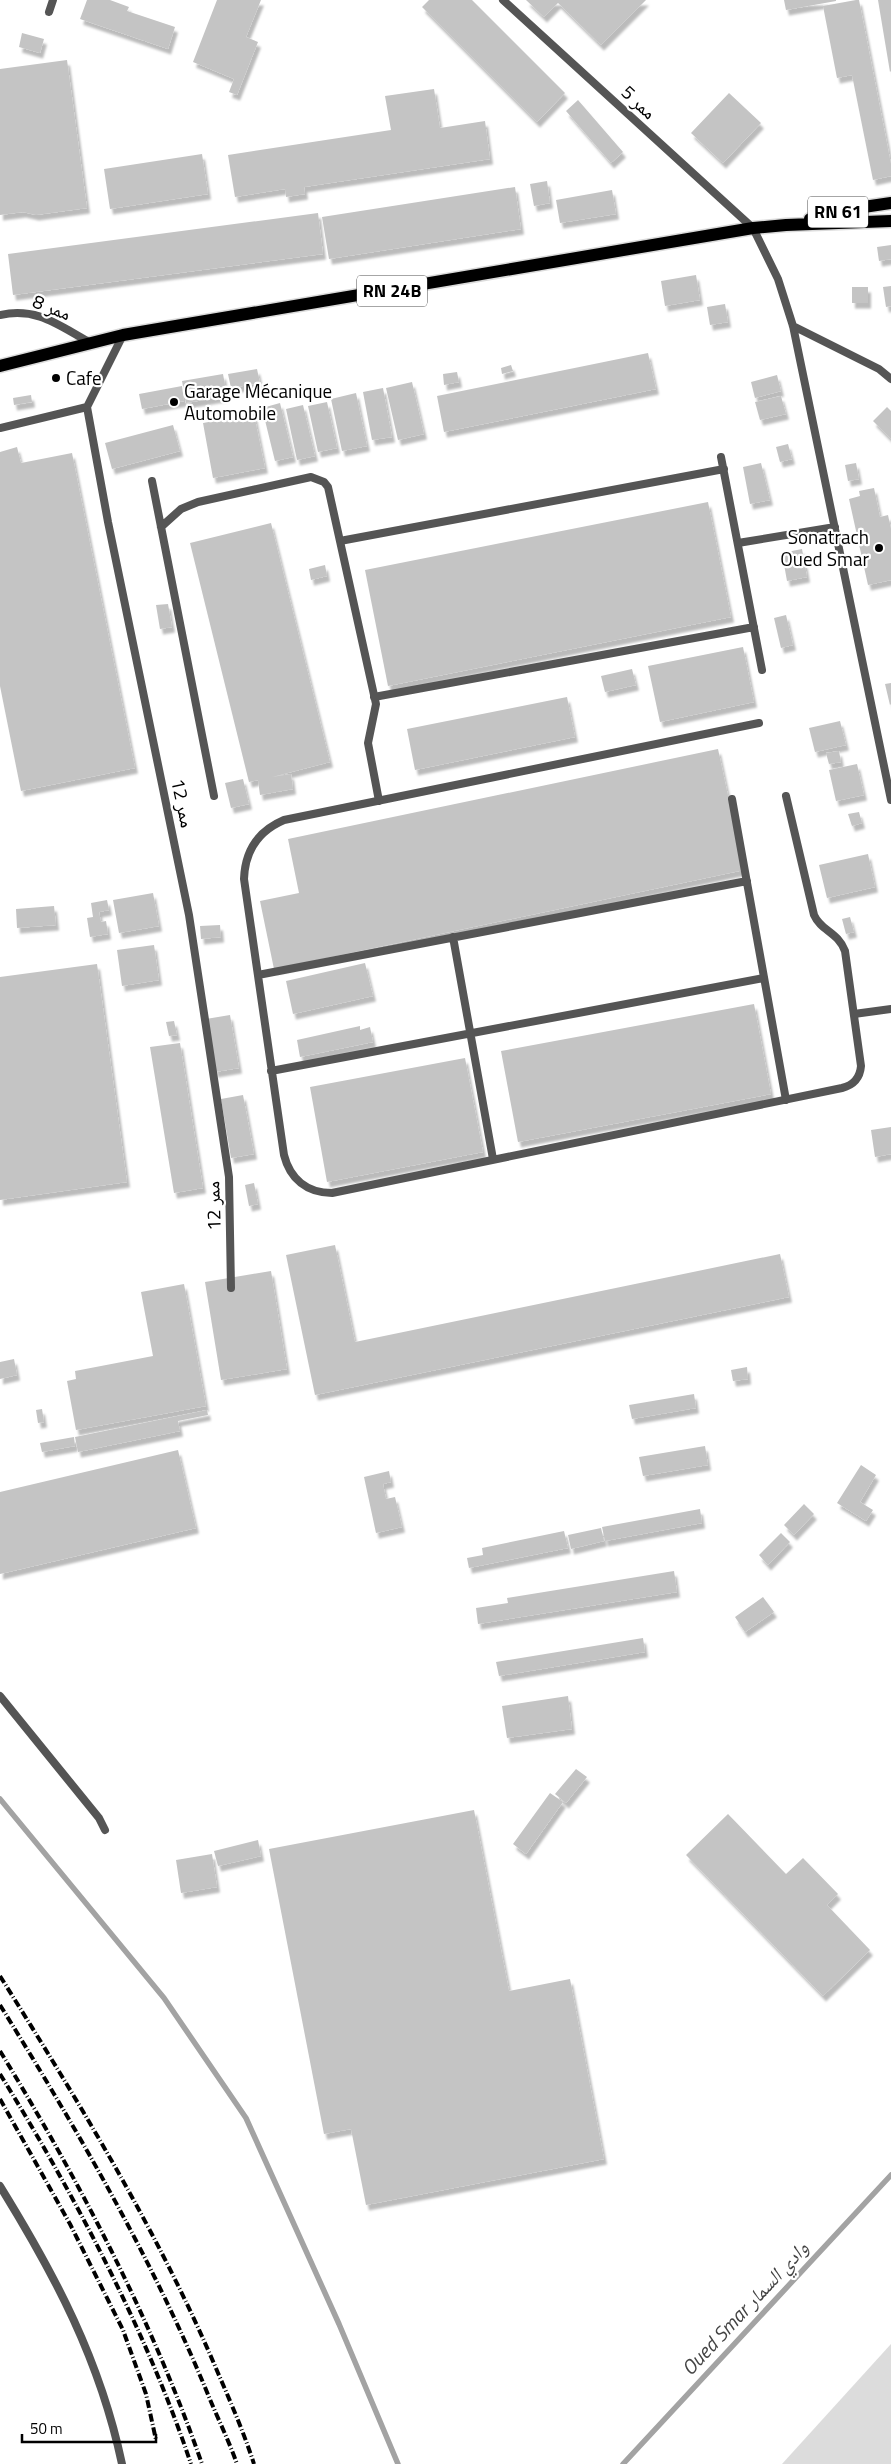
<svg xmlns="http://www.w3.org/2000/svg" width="891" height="2464" font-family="'Titillium Web','Noto Naskh Arabic',sans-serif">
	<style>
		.green { fill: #dcdcdc }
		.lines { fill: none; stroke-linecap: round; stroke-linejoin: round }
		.stream { stroke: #a3a3a3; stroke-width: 5.5 }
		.building { fill: #c4c4c4; filter: url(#shadow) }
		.primary-casing { stroke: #dbdbdb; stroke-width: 15 }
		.service { stroke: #555; stroke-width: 8 }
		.primary { stroke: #000; stroke-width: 12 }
		.rail { stroke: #000; stroke-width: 4; stroke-dasharray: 8 2.5 1 2.5; stroke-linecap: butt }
		.poi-dot { fill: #000; stroke: #fff; stroke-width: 2 }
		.labels { text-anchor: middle; stroke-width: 4.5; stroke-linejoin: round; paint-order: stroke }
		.shield { fill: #fff; stroke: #4c4c4c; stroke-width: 1 }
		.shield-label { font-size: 18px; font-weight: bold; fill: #000 }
		.street-label { font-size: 19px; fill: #000; stroke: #fff }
		.poi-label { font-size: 19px; fill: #000; stroke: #fff; text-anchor: start }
		.water-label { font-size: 20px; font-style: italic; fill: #444; stroke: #fff }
	</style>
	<defs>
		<filter id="shadow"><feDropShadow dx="3" dy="5.5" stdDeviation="1" flood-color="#0004"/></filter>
	</defs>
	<rect width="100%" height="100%" fill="#fff"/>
	<path class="green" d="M 891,2344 L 891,2464 L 782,2464 Z"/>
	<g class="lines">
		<path class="stream" d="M 0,1799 L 164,1998 L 246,2118 L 339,2324 L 398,2464
			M 623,2464 L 891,2175"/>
	</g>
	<path class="building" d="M 87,0 L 110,0 L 129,7 L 127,11 L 175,27 L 168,49 L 80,19 Z
		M 217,0 L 261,0 L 246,37 L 258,42 L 237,95 L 229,92 L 234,79 L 193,62 Z
		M 429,0 L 472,0 L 565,93 L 537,122 L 422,7 Z
		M 526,0 L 646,0 L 601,45 L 558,3 L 544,17 Z
		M 784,0 L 836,0 L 836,1 L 786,10 Z
		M 856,0 L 859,0 L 891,164 L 891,176 L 873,180 L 852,75 L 837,78 L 823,6 Z
		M 878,0 L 891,0 L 891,71 L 890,72 Z
		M 22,33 L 44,39 L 40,53 L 19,47 Z
		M 67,60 L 87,208 L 36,215 L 23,212 L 0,215 L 0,69 Z
		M 434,89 L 440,128 L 485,121 L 490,159 L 304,187 L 305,194 L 286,197 L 285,189 L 235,197 L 228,155 L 391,130 L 385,96 Z
		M 729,93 L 761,123 L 723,163 L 691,133 Z
		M 578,100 L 623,152 L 611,163 L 566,111 Z
		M 202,154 L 208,194 L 110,209 L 104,169 Z
		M 547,181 L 550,203 L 534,206 L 530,184 Z
		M 515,187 L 521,229 L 329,259 L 322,217 Z
		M 612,190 L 616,214 L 560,223 L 556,200 Z
		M 318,213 L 323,254 L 13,295 L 8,254 Z
		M 891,245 L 891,259 L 879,261 L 877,247 Z
		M 696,275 L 700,300 L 665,306 L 661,281 Z
		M 891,286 L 891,306 L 886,307 L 883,287 Z
		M 852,287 L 868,287 L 868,303 L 852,303 Z
		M 725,304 L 728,322 L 710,325 L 707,307 Z
		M 648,353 L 656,389 L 444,432 L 437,396 Z
		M 511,365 L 513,371 L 502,374 L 501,368 Z
		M 257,369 L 260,383 L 231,388 L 228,374 Z
		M 457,372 L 459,382 L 444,385 L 443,374 Z
		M 223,374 L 227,396 L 186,403 L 182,381 Z
		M 777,375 L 781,391 L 755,398 L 751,382 Z
		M 412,382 L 424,434 L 398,440 L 386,388 Z
		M 182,386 L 184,401 L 142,409 L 139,394 Z
		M 383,388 L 392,437 L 372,440 L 363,392 Z
		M 356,393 L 367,446 L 342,451 L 331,399 Z
		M 31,395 L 32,402 L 14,405 L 13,398 Z
		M 781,396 L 786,414 L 760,420 L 755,402 Z
		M 327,402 L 337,448 L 318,452 L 308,406 Z
		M 280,403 L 293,457 L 275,461 L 262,408 Z
		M 303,405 L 315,456 L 297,460 L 286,409 Z
		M 887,407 L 891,411 L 891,439 L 873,421 Z
		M 254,414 L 265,468 L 213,478 L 203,423 Z
		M 173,425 L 180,451 L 112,469 L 105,443 Z
		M 788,444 L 792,459 L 780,462 L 776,447 Z
		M 17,447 L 21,463 L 72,453 L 135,768 L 21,791 L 0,686 L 0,452 Z
		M 761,463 L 770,500 L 750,504 L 743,467 Z
		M 856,463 L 859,479 L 848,481 L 845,465 Z
		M 874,488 L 880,517 L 888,515 L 891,529 L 891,580 L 868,585 L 849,499 L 860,496 L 859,491 Z
		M 708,502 L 731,617 L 388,686 L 365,570 Z
		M 271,523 L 330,762 L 272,777 L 291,774 L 293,789 L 260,795 L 258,780 L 249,782 L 190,543 Z
		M 802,549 L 807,577 L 787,581 L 782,553 Z
		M 325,565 L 327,576 L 311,580 L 309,569 Z
		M 168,604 L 172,627 L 160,629 L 156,605 Z
		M 786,615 L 793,645 L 781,648 L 774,618 Z
		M 743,647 L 754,702 L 660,722 L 648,666 Z
		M 632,669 L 636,685 L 605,692 L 601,676 Z
		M 891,683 L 891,704 L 890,705 L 885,684 Z
		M 567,697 L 575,737 L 415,770 L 407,729 Z
		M 840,721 L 846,745 L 815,752 L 809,728 Z
		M 718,749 L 744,870 L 274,969 L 260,901 L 299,893 L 288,839 Z
		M 839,751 L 841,762 L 829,764 L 826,753 Z
		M 857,764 L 864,795 L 836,801 L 829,770 Z
		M 243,779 L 249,804 L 231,808 L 225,783 Z
		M 859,812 L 862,823 L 852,826 L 848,814 Z
		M 868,854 L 875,887 L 827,898 L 819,865 Z
		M 153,893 L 159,926 L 119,933 L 113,900 Z
		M 107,900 L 109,910 L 99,912 L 101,922 L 106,921 L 108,934 L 90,937 L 87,918 L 93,917 L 91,903 Z
		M 54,906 L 56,925 L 17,928 L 16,909 Z
		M 850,917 L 854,932 L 846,934 L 842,919 Z
		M 220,925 L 221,937 L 201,939 L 200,926 Z
		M 154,945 L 159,980 L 122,986 L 117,950 Z
		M 365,963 L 373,996 L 293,1014 L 286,981 Z
		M 97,964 L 127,1182 L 0,1200 L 0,977 Z
		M 754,1004 L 771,1094 L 518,1142 L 501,1051 Z
		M 230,1015 L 239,1068 L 215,1072 L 206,1019 Z
		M 174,1021 L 177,1035 L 169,1036 L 166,1022 Z
		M 360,1026 L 360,1030 L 370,1027 L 373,1042 L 300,1057 L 297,1040 Z
		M 180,1043 L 203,1188 L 174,1193 L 150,1047 Z
		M 465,1058 L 483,1152 L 327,1182 L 310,1087 Z
		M 243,1095 L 254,1154 L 231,1158 L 221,1099 Z
		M 891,1127 L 891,1154 L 875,1157 L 871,1130 Z
		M 254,1183 L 258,1204 L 249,1206 L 245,1185 Z
		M 335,1245 L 355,1342 L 780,1254 L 789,1297 L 315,1395 L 286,1255 Z
		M 271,1271 L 287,1369 L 221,1380 L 205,1282 Z
		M 184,1284 L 206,1406 L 76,1430 L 67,1381 L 76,1379 L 75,1371 L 153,1356 L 141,1292 Z
		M 14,1359 L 17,1375 L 0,1379 L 0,1362 Z
		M 747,1367 L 748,1379 L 733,1381 L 731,1370 Z
		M 694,1394 L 696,1408 L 632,1419 L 629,1405 Z
		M 42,1409 L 44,1422 L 38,1423 L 36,1410 Z
		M 207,1410 L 208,1415 L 178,1421 L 180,1431 L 78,1452 L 75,1437 Z
		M 74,1437 L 75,1446 L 42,1452 L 40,1443 Z
		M 705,1446 L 708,1465 L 643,1476 L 639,1457 Z
		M 178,1450 L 196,1528 L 0,1574 L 0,1492 Z
		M 861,1465 L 876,1475 L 860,1502 L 873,1510 L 866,1521 L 837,1503 Z
		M 389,1471 L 391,1482 L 383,1484 L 386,1499 L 395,1497 L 402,1527 L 376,1533 L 364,1477 Z
		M 804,1504 L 814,1514 L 794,1535 L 784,1525 Z
		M 700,1509 L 702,1523 L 605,1541 L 602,1527 Z
		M 601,1528 L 604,1541 L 571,1549 L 568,1535 Z
		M 564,1531 L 568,1548 L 469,1568 L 467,1558 L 483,1555 L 482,1548 Z
		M 781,1533 L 790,1542 L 768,1565 L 759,1555 Z
		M 674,1571 L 677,1592 L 478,1624 L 476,1608 L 508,1603 L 507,1598 Z
		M 763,1597 L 774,1612 L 745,1632 L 735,1617 Z
		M 643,1638 L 645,1652 L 499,1676 L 496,1662 Z
		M 568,1696 L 572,1729 L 507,1738 L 502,1706 Z
		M 576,1769 L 587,1777 L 566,1803 L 555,1794 Z
		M 550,1793 L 563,1802 L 526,1854 L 513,1844 Z
		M 474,1810 L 509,1991 L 570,1979 L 604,2159 L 366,2205 L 351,2129 L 324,2134 L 269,1849 Z
		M 728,1814 L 786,1874 L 803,1858 L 838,1894 L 827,1905 L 870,1950 L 823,1996 L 686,1855 Z
		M 258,1840 L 261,1856 L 218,1866 L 214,1851 Z
		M 212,1854 L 217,1887 L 181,1893 L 176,1860 Z"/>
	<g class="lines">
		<g class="primary-casing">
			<path id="primary" d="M 810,219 L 857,208 L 891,203
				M 0,366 L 123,335 L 753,228 L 786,225 L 891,221"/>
		</g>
		<path class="service" d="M 503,0 L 753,228 L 778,279 L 793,326 L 891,800
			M 49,12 L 53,0
			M 0,315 C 37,307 58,325 89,342
			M 793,326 L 879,369 L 891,379
			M 123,335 L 87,407 L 108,522 L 189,915 L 229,1177 L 231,1288
			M 0,428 L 87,407
			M 721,457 L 762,670
			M 152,481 L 214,796
			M 161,527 L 181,509 L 198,502 L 311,477 L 324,482 L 328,487 L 376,704 L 368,743 L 379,801
			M 340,541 L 724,469
			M 738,543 L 835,527
			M 374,697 L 754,627
			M 759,723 L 284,820 C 258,831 245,851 244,879 L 284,1155 C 290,1179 307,1193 332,1193 L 842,1088 C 854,1085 860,1078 861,1066 L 845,951 C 838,932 821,931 814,915 L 786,796
			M 732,799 L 786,1100
			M 453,937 L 493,1159
			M 258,975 L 747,881
			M 854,1014 L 891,1009
			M 271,1071 L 764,978
			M 0,1696 L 99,1818 L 105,1830
			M 0,2186 C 55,2275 100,2360 122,2464"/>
		<use href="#primary" class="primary"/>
		<path class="rail" d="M 0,1976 C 80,2104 159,2233 218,2373 C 231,2403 244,2433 254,2464
			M 0,2005 C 78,2131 153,2260 209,2397 C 218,2419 229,2441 237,2464
			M 0,2051 C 80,2182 152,2320 202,2464
			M 0,2074 C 73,2192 147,2332 191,2464
			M 0,2099 L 70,2224 L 123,2330 L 146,2394 L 156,2440"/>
	</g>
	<g class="poi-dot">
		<circle cx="56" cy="378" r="5"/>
		<circle cx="174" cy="402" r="5"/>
		<circle cx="879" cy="548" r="5"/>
	</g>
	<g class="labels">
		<g class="shield">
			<rect x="808" y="196.5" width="60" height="31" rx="4"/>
			<rect x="357" y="275.5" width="70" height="31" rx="4"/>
		</g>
		<g class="shield-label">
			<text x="838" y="218">RN 61</text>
			<text x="392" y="297">RN 24B</text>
		</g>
		<g class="street-label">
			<text transform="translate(639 102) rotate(43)" y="7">ممر 5</text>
			<text transform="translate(52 307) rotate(22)" y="7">ممر 8</text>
			<text transform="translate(183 803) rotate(78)" y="7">ممر 12</text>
			<text transform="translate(213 1206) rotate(-92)" y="7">ممر 12</text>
		</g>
		<g class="poi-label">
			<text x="66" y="385">Cafe</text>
			<text x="184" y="398">Garage Mécanique<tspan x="184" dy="22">Automobile</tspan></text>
			<text x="869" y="544" text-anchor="end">Sonatrach<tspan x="869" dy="22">Oued Smar</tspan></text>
		</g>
		<g class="water-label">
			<text transform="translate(745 2308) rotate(-47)" y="7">Oued Smar وادي السمار</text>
		</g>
	</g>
	<path d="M22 2434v8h134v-8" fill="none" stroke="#000000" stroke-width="2.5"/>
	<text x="30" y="2434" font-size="15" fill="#000000" stroke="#ffffff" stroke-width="4" paint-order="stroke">50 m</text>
</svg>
